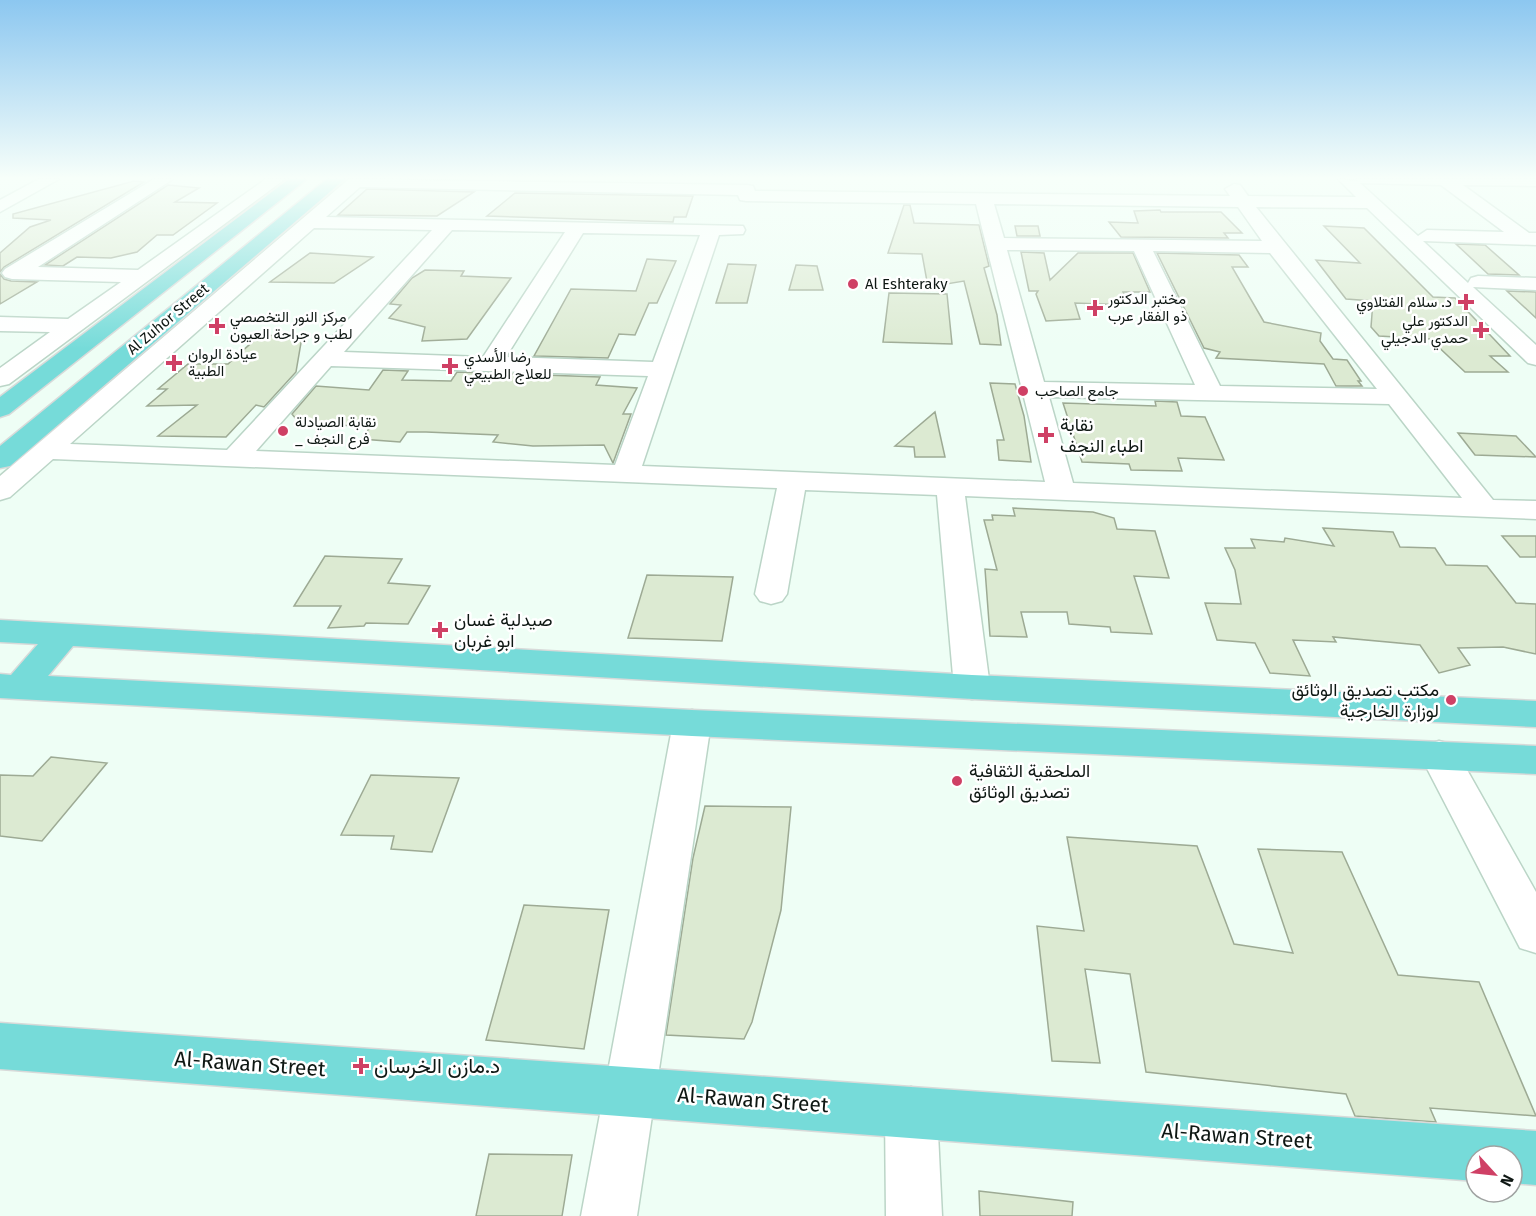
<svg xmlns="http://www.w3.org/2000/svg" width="1536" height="1216" font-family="'Fira Sans',Vazirmatn,sans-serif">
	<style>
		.building { fill: #dcead2; stroke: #9daa94; stroke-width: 1.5 }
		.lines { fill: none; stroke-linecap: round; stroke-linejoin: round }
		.minor-casing { stroke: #bbd5c7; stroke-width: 3 }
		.major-casing { stroke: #d8dad9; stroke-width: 3 }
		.minor { fill: #fff; fill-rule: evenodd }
		.major { fill: #76dbd9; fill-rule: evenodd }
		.poi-dot { fill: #cf4065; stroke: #fff; stroke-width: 2 }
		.labels { text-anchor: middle; stroke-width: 5; stroke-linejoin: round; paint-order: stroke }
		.far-poi-label { font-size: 15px; fill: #0e1713; stroke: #fff; text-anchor: start }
		.far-street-label { font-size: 15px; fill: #0e1713; stroke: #fff }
		.poi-label { font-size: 18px; fill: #0e1713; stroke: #fff; text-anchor: start }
		.near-street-label { font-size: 21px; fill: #0e1713; stroke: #fff }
		.near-poi-label { font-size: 21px; fill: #0e1713; stroke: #fff; text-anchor: start }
	</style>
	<rect width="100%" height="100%" fill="#eefef5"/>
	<path class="building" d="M 134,181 L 144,182 L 4,267 L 0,272 L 0,253 L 30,227 L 51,220 L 13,218 L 13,214 Z
		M 168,185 L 199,188 L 175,202 L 217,203 L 173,235 L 157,235 L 137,252 L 111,258 L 77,257 L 63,266 L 45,265 Z
		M 367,189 L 474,192 L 437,216 L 338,215 Z
		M 515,193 L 693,196 L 686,217 L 674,217 L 673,222 L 487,216 Z
		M 904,205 L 910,205 L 914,223 L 979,225 L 989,266 L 984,268 L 997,315 L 1001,345 L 980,344 L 964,281 L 928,287 L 922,254 L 888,253 Z
		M 1160,210 L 1161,212 L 1221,212 L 1242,233 L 1224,233 L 1228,238 L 1121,237 L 1109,222 L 1138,223 L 1134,211 Z
		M 1015,226 L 1038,226 L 1040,236 L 1017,236 Z
		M 1324,226 L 1364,228 L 1433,297 L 1455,298 L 1510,356 L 1490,356 L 1508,372 L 1465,372 L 1430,339 L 1379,336 L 1371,327 L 1373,301 L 1346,299 L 1316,260 L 1360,263 Z
		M 1456,244 L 1485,245 L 1519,275 L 1488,274 Z
		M 1021,252 L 1044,253 L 1050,280 L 1078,253 L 1133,253 L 1150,292 L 1123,292 L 1128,305 L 1075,303 L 1080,319 L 1046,321 L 1036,294 L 1038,291 L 1029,291 Z
		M 310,253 L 373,257 L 334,283 L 270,282 Z
		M 1157,253 L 1239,255 L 1248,267 L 1232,267 L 1264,322 L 1321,333 L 1320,341 L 1333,359 L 1347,360 L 1361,381 L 1358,381 L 1362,386 L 1336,386 L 1324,364 L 1216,358 L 1220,352 L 1204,348 Z
		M 647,259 L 676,261 L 657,303 L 649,303 L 635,335 L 619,334 L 608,358 L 534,356 L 571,289 L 636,291 Z
		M 728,264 L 756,265 L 747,303 L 716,303 Z
		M 796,265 L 817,266 L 823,290 L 789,290 Z
		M 425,270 L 464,271 L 461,276 L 511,278 L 467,339 L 422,341 L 425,327 L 389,318 L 401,305 L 390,304 L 412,278 Z
		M 0,274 L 4,279 L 11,281 L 37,282 L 0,304 Z
		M 1507,291 L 1536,292 L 1536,318 Z
		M 889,293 L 947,294 L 952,344 L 883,342 Z
		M 260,335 L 302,337 L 296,372 L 264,407 L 256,405 L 226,437 L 158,436 L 197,405 L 147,406 L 167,389 L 158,389 L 188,364 L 228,364 Z
		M 383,370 L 408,371 L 402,380 L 451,381 L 457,372 L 600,377 L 596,385 L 637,388 L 623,414 L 631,414 L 613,463 L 604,445 L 533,446 L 493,442 L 498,435 L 426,432 L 407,432 L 400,442 L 361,439 L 371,426 L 329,425 L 330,423 L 296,419 L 292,414 L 316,386 L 369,390 Z
		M 990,383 L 1015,384 L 1024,416 L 1031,462 L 999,460 L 997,440 L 1004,440 Z
		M 1155,401 L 1177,402 L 1181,416 L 1205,417 L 1224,460 L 1178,458 L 1182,471 L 1131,470 L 1129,464 L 1082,462 L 1063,403 L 1156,406 Z
		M 935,412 L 945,457 L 915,457 L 914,447 L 895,446 Z
		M 1458,433 L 1516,436 L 1536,457 L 1475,455 Z
		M 1013,508 L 1093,512 L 1114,518 L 1117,529 L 1155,531 L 1169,578 L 1134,576 L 1152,634 L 1111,632 L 1110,627 L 1069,624 L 1067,612 L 1021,612 L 1027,637 L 990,636 L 985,569 L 997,570 L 984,520 L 993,520 L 992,515 L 1015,516 Z
		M 1323,528 L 1393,532 L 1400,547 L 1435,548 L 1446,565 L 1487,566 L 1516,603 L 1536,604 L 1536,654 L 1503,647 L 1458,648 L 1470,665 L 1439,673 L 1420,645 L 1333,637 L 1336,642 L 1293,640 L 1310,676 L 1270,673 L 1255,643 L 1217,640 L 1205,603 L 1241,604 L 1235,570 L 1225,548 L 1255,548 L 1251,539 L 1284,542 L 1285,538 L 1334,546 Z
		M 1502,536 L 1536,536 L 1536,557 L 1520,557 Z
		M 325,556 L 402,559 L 388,583 L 430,586 L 408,624 L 366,623 L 364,626 L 328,628 L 341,606 L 294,606 Z
		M 647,575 L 733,577 L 722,641 L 628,638 Z
		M 51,757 L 107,763 L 42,841 L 0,836 L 0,775 L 33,776 Z
		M 371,775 L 459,778 L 432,852 L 391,849 L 394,836 L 341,835 Z
		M 705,806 L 791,807 L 781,910 L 752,1022 L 744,1039 L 666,1035 L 693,858 Z
		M 1067,837 L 1197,846 L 1234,944 L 1293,953 L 1258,849 L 1342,852 L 1398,975 L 1479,982 L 1536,1116 L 1430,1108 L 1436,1122 L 1355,1116 L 1346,1094 L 1146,1072 L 1130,974 L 1085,969 L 1100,1063 L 1052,1061 L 1037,926 L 1084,931 Z
		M 524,905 L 609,910 L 584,1049 L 486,1040 Z
		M 489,1154 L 572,1155 L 562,1216 L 476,1216 Z
		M 979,1191 L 1073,1202 L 1072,1216 L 980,1216 Z"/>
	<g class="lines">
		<g class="minor-casing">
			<path id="minor" d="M 39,179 L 59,179 L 0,212 L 0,200 Z
				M 154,179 L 173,179 L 38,267 L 138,270 L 266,179 L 285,179 L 9,384 L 0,386 L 0,368 L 50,332 L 0,331 L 0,317 L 68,319 L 121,282 L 12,279 L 5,277 L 2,273 L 5,269 Z
				M 349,179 L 747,185 L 753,186 L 755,191 L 1230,196 L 1225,189 L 1234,184 L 1240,185 L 1248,196 L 1356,197 L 1338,179 L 1358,181 L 1357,179 L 1536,179 L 1536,186 L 1463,185 L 1529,233 L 1536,233 L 1536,245 L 1423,241 L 1468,283 L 1471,278 L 1478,276 L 1536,278 L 1536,290 L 1473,287 L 1536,345 L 1536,365 L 1528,363 L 1367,208 L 1256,207 L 1493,500 L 1536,501 L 1536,519 L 965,496 L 990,687 L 985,696 L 972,699 L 959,696 L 954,687 L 937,495 L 805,490 L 787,594 L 782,601 L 771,604 L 760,601 L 755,594 L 777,488 L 53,459 L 10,497 L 0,500 L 0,476 ZM 1360,183 L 1441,185 L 1504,232 L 1427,230 L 1418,236 ZM 360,187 L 738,195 L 740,200 L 746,201 L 976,204 L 1045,482 L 642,466 L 719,235 L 743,234 L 745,230 L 743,226 L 326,217 ZM 994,204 L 1238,207 L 1262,241 L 1004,238 ZM 314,228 L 432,230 L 227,450 L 70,444 ZM 452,230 L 565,232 L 483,357 L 344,352 ZM 583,233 L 700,235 L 653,362 L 506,357 ZM 1007,250 L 1134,251 L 1195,385 L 1044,382 ZM 1153,251 L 1270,253 L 1377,389 L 1220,386 ZM 331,366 L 648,376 L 615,465 L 256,451 ZM 1049,397 L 1389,404 L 1462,498 L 1073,483 Z
				M 692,710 L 705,714 L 711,723 L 637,1216 L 581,1216 L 673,723 L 679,714 Z
				M 1439,741 L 1453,745 L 1536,892 L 1536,953 L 1520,948 L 1420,755 L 1425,745 Z
				M 911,1087 L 929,1094 L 937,1112 L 942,1216 L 886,1216 L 885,1112 L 893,1094 Z"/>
		</g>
		<g class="major-casing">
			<path id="major" d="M 289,179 L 307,179 L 9,414 L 0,417 L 0,397 Z
				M 327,179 L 345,179 L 10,466 L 0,468 L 0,446 Z
				M 0,620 L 972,675 L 1536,701 L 1536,727 L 972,699 L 73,646 L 48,676 L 692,710 L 1536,746 L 1536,774 L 692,736 L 0,698 L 0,674 L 11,675 L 38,644 L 0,642 Z
				M 0,1023 L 1536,1131 L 1536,1185 L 1512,1183 L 1512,1156 L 1476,1156 L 1476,1181 L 0,1069 Z"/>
		</g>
		<use href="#minor" class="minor"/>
		<use href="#major" class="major"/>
	</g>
	<linearGradient id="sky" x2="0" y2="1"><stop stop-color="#8cc7f0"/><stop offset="0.51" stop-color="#f7fffa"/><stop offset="1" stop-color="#f7fffa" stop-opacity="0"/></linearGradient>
	<rect width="1536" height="349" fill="url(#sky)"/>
	<g class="poi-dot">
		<circle cx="853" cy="284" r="6"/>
		<path d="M1463 293h6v6h6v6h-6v6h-6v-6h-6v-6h6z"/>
		<path d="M1092 299h6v6h6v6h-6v6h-6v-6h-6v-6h6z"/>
		<path d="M214 317h6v6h6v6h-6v6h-6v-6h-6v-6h6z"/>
		<path d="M1478 321h6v6h6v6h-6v6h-6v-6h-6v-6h6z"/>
		<path d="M171 354h6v6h6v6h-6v6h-6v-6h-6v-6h6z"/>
		<path d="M447 357h6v6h6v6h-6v6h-6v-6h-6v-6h6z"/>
		<circle cx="1023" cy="391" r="6"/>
		<circle cx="283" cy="431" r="6"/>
		<path d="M1043 426h6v6h6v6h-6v6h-6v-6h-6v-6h6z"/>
		<path d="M437 621h6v6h6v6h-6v6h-6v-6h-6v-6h6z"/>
		<circle cx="1451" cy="700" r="6"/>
		<circle cx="957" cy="781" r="6"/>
		<path d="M358 1057h6v6h6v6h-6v6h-6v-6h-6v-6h6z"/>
	</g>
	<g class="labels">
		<g class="far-poi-label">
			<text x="865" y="289">Al Eshteraky</text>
			<text x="1108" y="304">مختبر الدكتور<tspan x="1108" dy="17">ذو الفقار عرب</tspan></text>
			<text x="1452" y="307" text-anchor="end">د. سلام الفتلاوي</text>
			<text x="230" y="322">مركز النور التخصصي<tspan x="230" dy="17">لطب و جراحة العيون</tspan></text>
			<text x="1468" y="326" text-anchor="end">الدكتور علي<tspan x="1468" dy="17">حمدي الدجيلي</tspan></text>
			<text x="188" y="359">عيادة الروان<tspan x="188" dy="17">الطبية</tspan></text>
			<text x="464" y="362">رضا الأسدي<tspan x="464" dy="17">للعلاج الطبيعي</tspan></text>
			<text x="1035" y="396">جامع الصاحب</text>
			<text x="295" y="427">نقابة الصيادلة<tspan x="295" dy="17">_ فرع النجف</tspan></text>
		</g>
		<g class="far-street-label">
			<text transform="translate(168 319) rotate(-40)" y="5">Al Zuhor Street</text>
		</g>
		<g class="poi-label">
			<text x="1060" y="431">نقابة<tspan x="1060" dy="21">اطباء النجف</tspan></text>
			<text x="454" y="626">صيدلية غسان<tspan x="454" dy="21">ابو غربان</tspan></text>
			<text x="1439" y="696" text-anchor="end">مكتب تصديق الوثائق<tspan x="1439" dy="21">لوزارة الخارجية</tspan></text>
			<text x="969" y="777">الملحقية الثقافية<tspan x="969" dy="21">تصديق الوثائق</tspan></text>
		</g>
		<g class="near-street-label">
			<text transform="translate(250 1064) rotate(4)" y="7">Al-Rawan Street</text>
			<text transform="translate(753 1100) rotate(4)" y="7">Al-Rawan Street</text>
			<text transform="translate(1237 1136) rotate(4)" y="7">Al-Rawan Street</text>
		</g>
		<g class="near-poi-label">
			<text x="374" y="1073">د.مازن الخرسان</text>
		</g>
	</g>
	<g transform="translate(1494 1174) rotate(117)"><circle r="28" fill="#ffffff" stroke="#9fa2a1" stroke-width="1.5"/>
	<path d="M0-4.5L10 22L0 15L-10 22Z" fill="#cf4065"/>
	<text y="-9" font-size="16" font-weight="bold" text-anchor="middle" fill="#0e1713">N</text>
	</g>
</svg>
